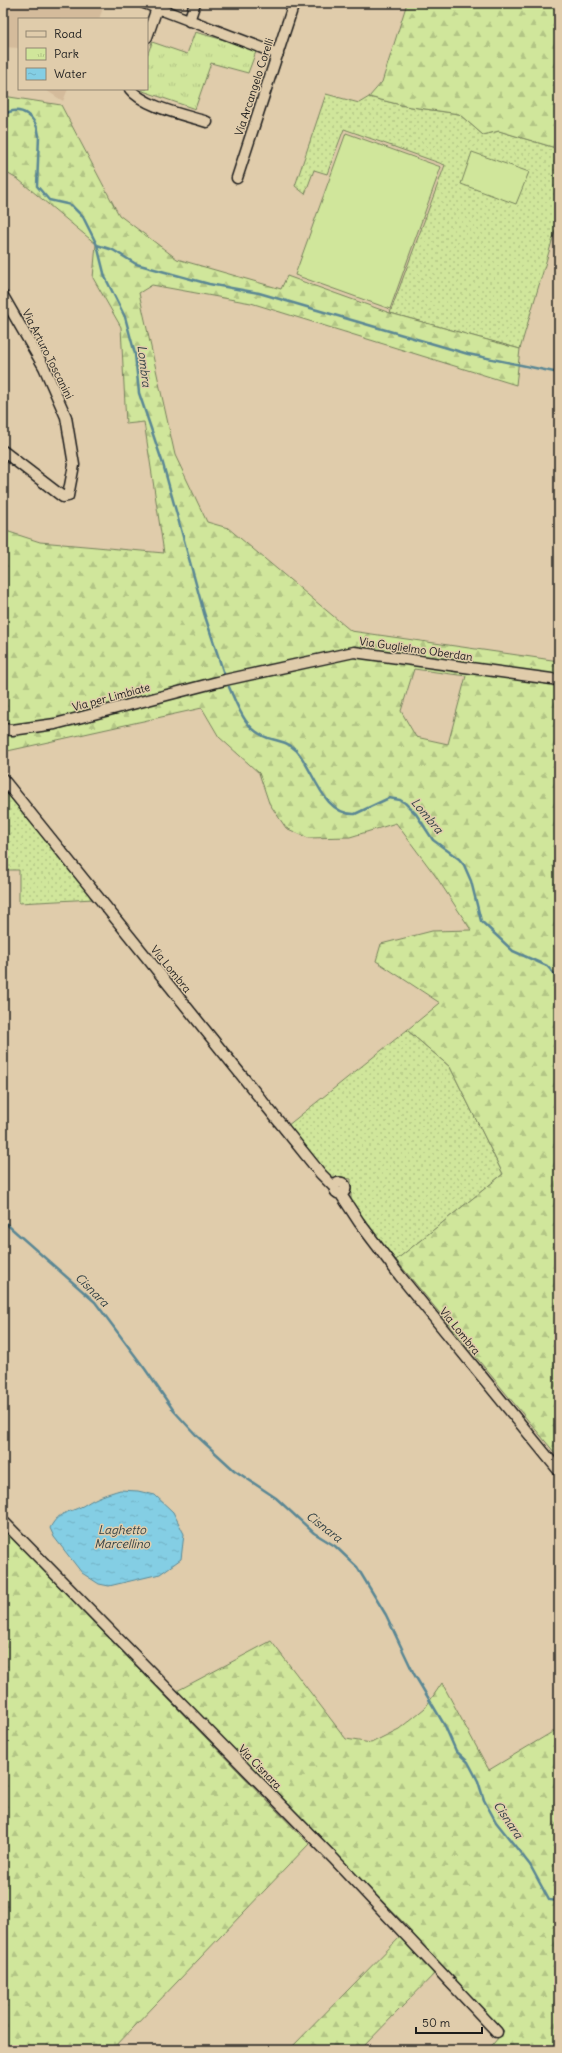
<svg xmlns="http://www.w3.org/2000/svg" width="562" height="2053" font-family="Delius,sans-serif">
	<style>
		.built { fill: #d4bb9b }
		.grass { fill: url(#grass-dots); stroke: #76815c }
		.forest { fill: url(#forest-firs); stroke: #76815c; fill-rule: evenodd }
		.park { fill: url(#park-tufts); stroke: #76815c }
		.garden { fill: #d0e69b; stroke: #76815c }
		.water { fill: url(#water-ripples); stroke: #5a8794 }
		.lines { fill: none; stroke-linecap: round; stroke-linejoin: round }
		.stream { stroke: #5a8794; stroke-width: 2.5 }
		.minor-casing { stroke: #1c1c1c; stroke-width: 13 }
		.minor { stroke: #e0ccab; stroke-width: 10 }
		.labels { text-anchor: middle; stroke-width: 3; stroke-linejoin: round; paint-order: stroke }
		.street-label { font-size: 11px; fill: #1c1c1c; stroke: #e0ccab }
		.water-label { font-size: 12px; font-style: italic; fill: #314044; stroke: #e0ccab }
	</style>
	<defs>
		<pattern id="grass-dots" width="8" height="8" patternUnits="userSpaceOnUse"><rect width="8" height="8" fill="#d0e69b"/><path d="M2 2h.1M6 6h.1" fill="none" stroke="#b2c585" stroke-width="1.8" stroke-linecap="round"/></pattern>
		<pattern id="forest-firs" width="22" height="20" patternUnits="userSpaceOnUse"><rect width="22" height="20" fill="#d0e69b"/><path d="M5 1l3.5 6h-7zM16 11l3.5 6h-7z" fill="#b2c585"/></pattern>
		<pattern id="park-tufts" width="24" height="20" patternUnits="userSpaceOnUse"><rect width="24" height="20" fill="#d0e69b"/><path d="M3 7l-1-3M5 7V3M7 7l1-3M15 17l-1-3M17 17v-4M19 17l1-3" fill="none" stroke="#b2c585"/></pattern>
		<pattern id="water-ripples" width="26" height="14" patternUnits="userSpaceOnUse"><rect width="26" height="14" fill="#84cee4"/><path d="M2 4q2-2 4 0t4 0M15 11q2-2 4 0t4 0" fill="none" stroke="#71b0c3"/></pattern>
	</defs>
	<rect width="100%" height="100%" fill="#e0ccab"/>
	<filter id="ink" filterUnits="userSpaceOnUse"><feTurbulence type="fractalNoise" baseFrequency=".025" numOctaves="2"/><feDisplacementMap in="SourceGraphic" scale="8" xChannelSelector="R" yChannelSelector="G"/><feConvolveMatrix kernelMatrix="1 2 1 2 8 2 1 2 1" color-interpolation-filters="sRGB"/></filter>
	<g filter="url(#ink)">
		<path class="built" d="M 8,3 L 105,3 L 99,19 L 19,19 L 19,48 L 3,47 Z
			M 44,89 L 68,89 L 63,101 Z"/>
		<path class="grass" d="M 326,94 L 359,103 L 369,97 L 405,106 L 459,114 L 483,135 L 499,131 L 559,149 L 559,218 L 520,349 L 390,313 L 445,165 L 344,129 L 327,174 L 314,170 L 305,194 L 295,186 Z
			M 3,789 L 94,899 L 19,903 L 19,870 L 3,870 Z
			M 407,1030 L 450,1067 L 503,1174 L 396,1260 L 351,1207 L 351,1179 L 326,1175 L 287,1126 Z"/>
		<path class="forest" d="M 407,3 L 559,3 L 559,149 L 499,131 L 483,135 L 459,114 L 405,106 L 369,97 L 382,82 Z
			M 3,96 L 61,105 L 119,215 L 177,259 L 281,289 L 287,276 L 390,313 L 520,349 L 516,385 L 251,303 L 152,285 L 139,293 L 175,455 L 207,522 L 228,528 L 351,631 L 559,661 L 559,1458 L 396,1260 L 503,1174 L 450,1067 L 407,1030 L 440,1003 L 376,961 L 381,944 L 432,931 L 471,930 L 437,878 L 396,823 L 350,837 L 308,838 L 286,828 L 269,803 L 259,773 L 219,737 L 202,708 L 3,752 L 3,530 L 40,542 L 164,553 L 144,422 L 126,424 L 121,327 L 93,278 L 96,244 L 19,180 L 3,171 ZM 414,669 L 466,676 L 448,744 L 416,737 L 401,711 Z
			M 3,1529 L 309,1844 L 112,2050 L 3,2050 Z
			M 271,1641 L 346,1739 L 371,1743 L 399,1729 L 425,1708 L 442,1683 L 489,1770 L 559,1728 L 559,2050 L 488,2050 L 504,2031 L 442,1966 L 360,2050 L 289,2050 L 409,1928 L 175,1692 Z"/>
		<path class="park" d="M 195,32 L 257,49 L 248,73 L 211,63 L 195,109 L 143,91 L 142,89 L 147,89 L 147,56 L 152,42 L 187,54 Z"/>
		<path class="garden" d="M 346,133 L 441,167 L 390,309 L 295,275 Z
			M 472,152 L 529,172 L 516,204 L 461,184 Z"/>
		<path class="water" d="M 120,1490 L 138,1491 L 155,1495 L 173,1512 L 184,1534 L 181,1559 L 160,1574 L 109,1586 L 99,1584 L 82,1573 L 54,1537 L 50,1528 C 60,1509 70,1514 86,1504 C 97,1497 107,1494 120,1490 Z"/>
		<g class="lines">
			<path class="stream" d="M 3,115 C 21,104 37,117 39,136 L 37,186 L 49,200 L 71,205 L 83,217 L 97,245 L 105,277 L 125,317 L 135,354 L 139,393 L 163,464 L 204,613 L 224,674
				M 97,245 L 113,250 L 136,264 L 209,284 L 259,293 L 468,354 L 559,373
				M 229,687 C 238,707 245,730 268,738 C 279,741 288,742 296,750 C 314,769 322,815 355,814 L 389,798 L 400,800 L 405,803 L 416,814 L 433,840 L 459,859 L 464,865 L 471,881 L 481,921 L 513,951 L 547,966 L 559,979
				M 3,1221 L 95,1302 L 145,1369 L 174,1411 L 197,1436 L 234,1470 L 276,1498 L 314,1533 L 335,1546 L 357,1567 L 386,1615 L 414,1674 L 445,1726 L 456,1751 L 468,1762 L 478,1781 L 484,1800 L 496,1822 L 530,1865 L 549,1900 L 559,1901"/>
			<g class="minor-casing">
				<path id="minor" d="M 144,3 L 278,54
					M 189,21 L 195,3
					M 147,37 L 157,8
					M 130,89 C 144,107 185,115 207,122
					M 237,178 L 294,3
					M 3,296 L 44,367 L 66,417 L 74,465 L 68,496 L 63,497 L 3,451
					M 3,729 L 12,730 L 55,724 L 225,680 L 354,652 L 559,680
					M 3,779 L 321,1174 L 334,1187
					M334.5 1188a5.5 5.5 0 1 1 11 0a5.5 5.5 0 1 1-11 0Z
					M 340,1193 L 359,1222 L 400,1276 L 559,1471
					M 3,1521 L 334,1859 L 497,2032"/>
			</g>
			<use href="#minor" class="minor"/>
		</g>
	</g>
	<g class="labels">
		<g class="street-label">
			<text transform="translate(254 87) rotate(-72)" y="4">Via Arcangelo Corelli</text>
			<text transform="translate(48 354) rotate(63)" y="4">Via Arturo Toscanini</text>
			<text transform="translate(416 649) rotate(8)" y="4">Via Guglielmo Oberdan</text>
			<text transform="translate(111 697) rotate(-15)" y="4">Via per Limbiate</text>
			<text transform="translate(171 969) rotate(51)" y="4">Via Lombra</text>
			<text transform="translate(460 1331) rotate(51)" y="4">Via Lombra</text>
			<text transform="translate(260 1767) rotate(46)" y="4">Via Cisnara</text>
		</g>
		<g class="water-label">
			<text transform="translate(144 366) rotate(83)" y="4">Lombra</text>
			<text transform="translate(427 816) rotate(50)" y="4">Lombra</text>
			<text transform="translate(92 1290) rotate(45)" y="4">Cisnara</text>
			<text transform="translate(324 1527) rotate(38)" y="4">Cisnara</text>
			<text x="122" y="1534">Laghetto<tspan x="122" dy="14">Marcellino</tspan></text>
			<text transform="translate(508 1820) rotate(56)" y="4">Cisnara</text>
		</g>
	</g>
	<rect width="562" height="2053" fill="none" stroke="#e0ccab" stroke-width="16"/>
	<rect x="8" y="8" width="546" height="2037" fill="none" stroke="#1c1c1c" stroke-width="1.5" filter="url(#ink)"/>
	<rect x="18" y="18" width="130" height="72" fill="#e0ccab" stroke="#928672"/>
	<rect x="26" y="31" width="20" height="6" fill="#e0ccab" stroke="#928672"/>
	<text x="54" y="38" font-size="12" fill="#1c1c1c">Road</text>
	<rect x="26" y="48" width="20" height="12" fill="url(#park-tufts)" stroke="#928672"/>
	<text x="54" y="58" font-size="12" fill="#1c1c1c">Park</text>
	<rect x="26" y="68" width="20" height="12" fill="url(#water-ripples)" stroke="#928672"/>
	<text x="54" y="78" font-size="12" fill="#1c1c1c">Water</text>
	<path d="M416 2027v6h66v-6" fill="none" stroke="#1c1c1c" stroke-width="2"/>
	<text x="422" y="2027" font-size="12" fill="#1c1c1c" stroke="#e0ccab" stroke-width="3" paint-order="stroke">50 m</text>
</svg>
